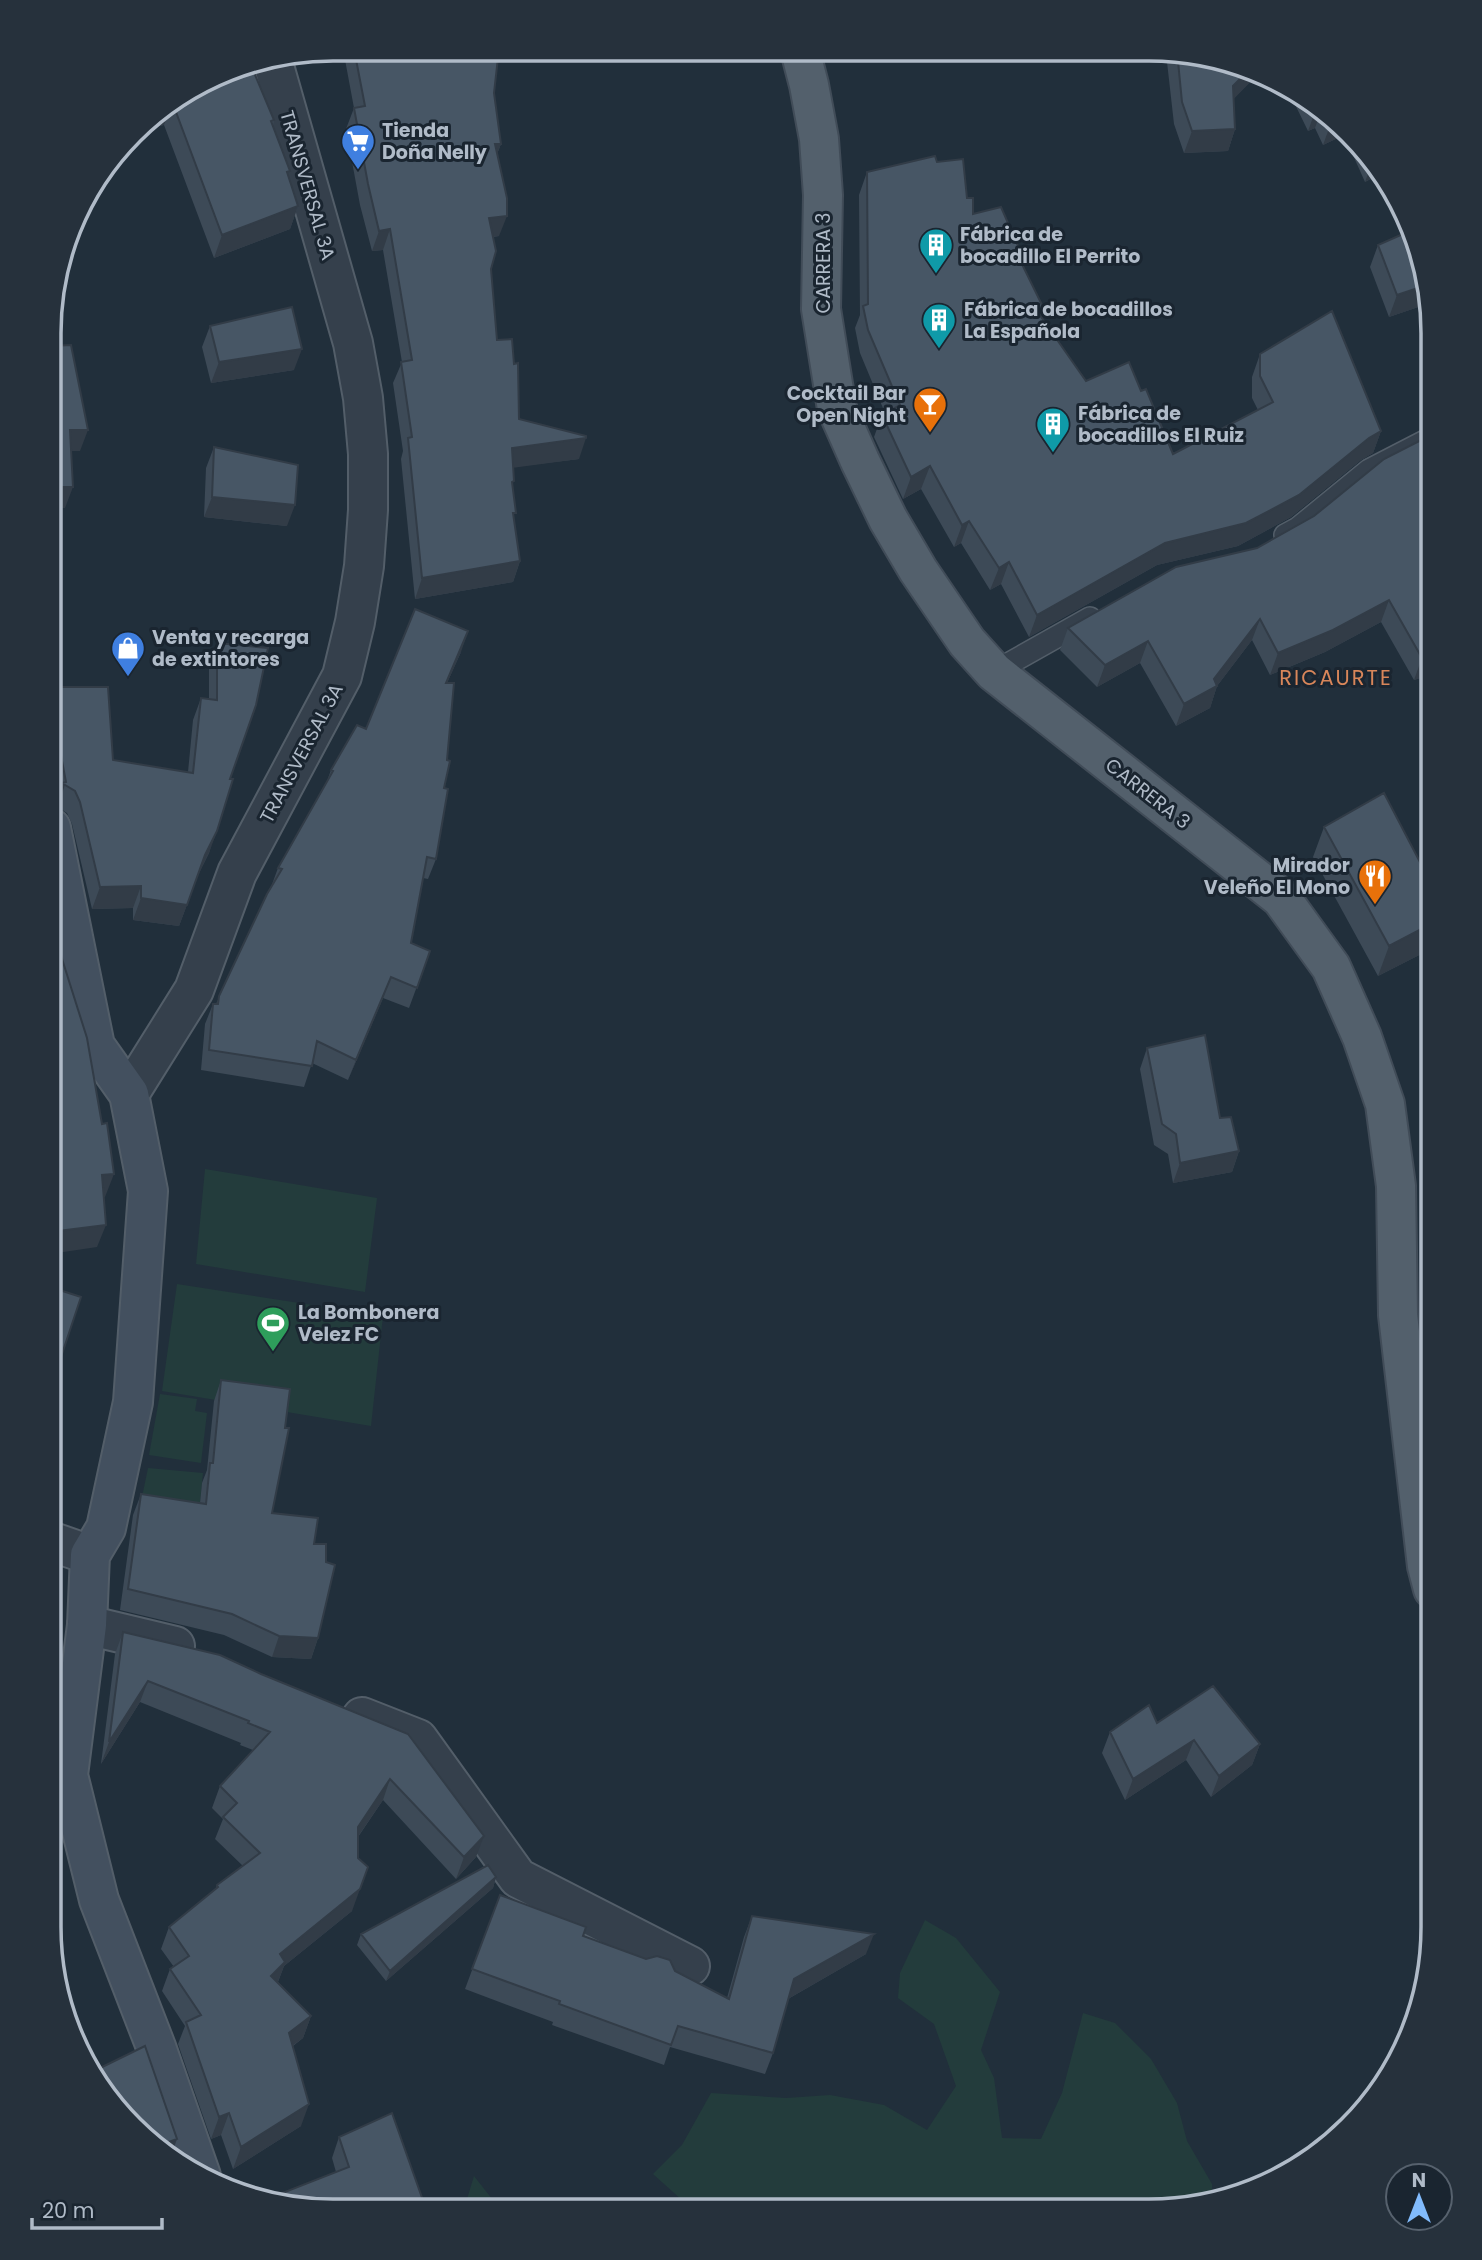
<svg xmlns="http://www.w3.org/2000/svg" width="1482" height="2260" font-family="Poppins,sans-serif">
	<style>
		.green { fill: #233c3c }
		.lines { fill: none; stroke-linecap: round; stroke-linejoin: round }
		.lane-casing { stroke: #535e69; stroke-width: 24 }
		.street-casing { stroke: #535e69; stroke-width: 42 }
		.secondary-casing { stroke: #535e69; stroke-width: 42 }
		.primary-casing { stroke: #414c58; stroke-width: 42 }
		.lane { stroke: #35404c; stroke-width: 21 }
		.street { stroke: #35404c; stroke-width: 38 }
		.secondary { stroke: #43505f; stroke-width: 38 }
		.primary { stroke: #53606c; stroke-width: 38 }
		.wall { fill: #3d4a57 }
		.shaded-wall { fill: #323c47 }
		.building { fill: #475665; stroke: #323c47; stroke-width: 2 }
		.labels { text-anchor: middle; stroke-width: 6; stroke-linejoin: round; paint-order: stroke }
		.poi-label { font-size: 19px; font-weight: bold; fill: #b0bbc8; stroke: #1a2530; text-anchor: start }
		.street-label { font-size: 19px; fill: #b0bbc8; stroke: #1a2530 }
		.neighbourhood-label { font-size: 21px; letter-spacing: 2px; fill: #d8865a; stroke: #1a2530 }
		.rim { fill: none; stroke: #b0bbc8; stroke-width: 3.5 }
	</style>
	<rect width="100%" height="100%" fill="#212f3b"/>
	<path class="green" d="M 205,1169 L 377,1198 L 365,1292 L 196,1264 Z
		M 177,1284 L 383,1316 L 371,1426 L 162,1391 Z
		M 160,1394 L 197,1399 L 195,1411 L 207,1413 L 201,1463 L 149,1455 Z
		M 148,1468 L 203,1473 L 198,1524 L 138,1516 Z
		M 925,1920 L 956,1938 L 1000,1992 L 981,2050 L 994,2078 L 1002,2138 L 1041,2139 L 1062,2093 L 1083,2013 L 1115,2023 L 1151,2059 L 1177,2103 L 1187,2141 L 1212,2184 L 1212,2198 L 1149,2211 L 693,2210 L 653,2174 L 682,2145 L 711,2093 L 786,2098 L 830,2095 L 884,2105 L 927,2130 L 956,2086 L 934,2024 L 898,1998 L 900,1973 Z
		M 474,2176 L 500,2209 L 464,2209 Z"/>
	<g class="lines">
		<g class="lane-casing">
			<path id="lane" d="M 1285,535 L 1298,528 L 1369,470 L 1433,437
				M 994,672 L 1090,618"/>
		</g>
		<g class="street-casing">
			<path id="street" d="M 129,1094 L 194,990 L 237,873 L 342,676 L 355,622 L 364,566 L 368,510 L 368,454 L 363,398 L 353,343 L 272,59
				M 50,1541 L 90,1555
				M 87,1625 L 175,1646
				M 362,1717 L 418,1739 L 518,1878 L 690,1966"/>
		</g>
		<g class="secondary-casing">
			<path id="secondary" d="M 51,828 L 95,1046 L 129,1094 L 148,1191 L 133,1402 L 106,1528 L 90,1555 L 87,1625 L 68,1775 L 99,1900 L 156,2047 L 201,2176"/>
		</g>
		<g class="primary-casing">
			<path id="primary" d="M 800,50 L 809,85 L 819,139 L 823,195 L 821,309 L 837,409 L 860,461 L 888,519 L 918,570 L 967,642 L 994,672 L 1281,898 L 1331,967 L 1362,1037 L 1385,1104 L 1396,1186 L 1398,1315 L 1427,1566 L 1433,1589"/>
		</g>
		<use href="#lane" class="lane"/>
		<use href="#street" class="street"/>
		<use href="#secondary" class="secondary"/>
		<use href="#primary" class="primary"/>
	</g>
	<path class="wall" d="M 343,49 L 499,49 L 494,93 L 501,144 L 497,154 L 499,236 L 493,237 L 491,269 L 497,340 L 519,419 L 579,459 L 513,467 L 512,487 L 514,518 L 520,561 L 513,582 L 415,599 L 401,459 L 403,451 L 393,383 L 402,362 L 383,250 L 372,251 L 360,205 L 346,129 L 354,108 Z
		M 1171,51 L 1186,51 L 1260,72 L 1233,99 L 1235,129 L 1228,151 L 1184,153 L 1174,124 L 1167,62 Z
		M 241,64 L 253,73 L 274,120 L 273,126 L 298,206 L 290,229 L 214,258 L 164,125 L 159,126 L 155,114 Z
		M 1287,88 L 1322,108 L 1375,160 L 1382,173 L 1365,182 L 1344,135 L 1323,145 L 1315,128 L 1308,131 Z
		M 937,162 L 967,198 L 973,214 L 1021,253 L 1019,257 L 1045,311 L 1042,318 L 1086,381 L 1141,391 L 1173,454 L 1258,410 L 1252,398 L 1252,377 L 1260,354 L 1381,431 L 1373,453 L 1361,460 L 1291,517 L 1238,546 L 1157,565 L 1029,637 L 1001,584 L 990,590 L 961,543 L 954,547 L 921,489 L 903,499 L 874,437 L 882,415 L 885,413 L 860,353 L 855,328 L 860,315 L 859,195 L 867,172 Z
		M 1412,230 L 1427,304 L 1389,317 L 1370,267 L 1378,245 Z
		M 210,326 L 294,370 L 211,383 L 202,347 Z
		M 1433,434 L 1433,674 L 1414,680 L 1381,622 L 1325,652 L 1270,675 L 1252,640 L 1217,686 L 1210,708 L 1176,726 L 1140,663 L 1097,687 L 1060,650 L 1068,628 L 1257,548 L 1314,516 Z
		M 214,447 L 287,526 L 204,517 L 206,468 Z
		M 217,643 L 230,779 L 209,853 L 198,875 L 179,926 L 133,920 L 133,908 L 92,909 L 72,824 L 67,813 L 57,807 L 51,767 L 51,687 L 113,760 L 188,772 L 193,720 L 201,698 L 209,699 L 209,665 Z
		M 461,652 L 447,683 L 444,788 L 436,859 L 428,879 L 423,878 L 411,943 L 430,951 L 409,1008 L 383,998 L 348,1080 L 312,1063 L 304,1087 L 201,1070 L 205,1024 L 213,1004 L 216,1004 L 271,887 L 278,868 L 327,781 L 331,770 L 366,729 Z
		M 1324,827 L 1433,887 L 1433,948 L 1378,976 L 1313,857 Z
		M 1147,1048 L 1220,1118 L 1239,1151 L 1232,1172 L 1173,1183 L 1168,1154 L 1154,1145 L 1140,1069 Z
		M 50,1287 L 61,1357 L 51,1381 L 50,1381 Z
		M 221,1380 L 272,1513 L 314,1544 L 318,1638 L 311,1659 L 272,1657 L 224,1635 L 120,1610 L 133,1515 L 141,1494 L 200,1503 L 202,1483 L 207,1470 L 214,1401 Z
		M 123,1632 L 261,1674 L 408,1734 L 476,1857 L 456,1879 L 383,1800 L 358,1837 L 352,1911 L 284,1966 L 278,1982 L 311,2016 L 303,2038 L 293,2046 L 301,2126 L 233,2169 L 221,2135 L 211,2139 L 178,2044 L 185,2026 L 162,1991 L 170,1969 L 174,1967 L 161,1949 L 169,1927 L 215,1890 L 217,1885 L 243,1866 L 215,1839 L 223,1819 L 212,1808 L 220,1786 L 253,1750 L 240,1745 L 241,1743 L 140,1702 L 101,1764 L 115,1654 Z
		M 1157,1723 L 1260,1744 L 1252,1765 L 1211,1797 L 1186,1760 L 1125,1800 L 1102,1753 L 1110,1732 Z
		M 496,1877 L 493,1888 L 386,1981 L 357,1945 L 361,1934 Z
		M 500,1895 L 583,1936 L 675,1971 L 727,1998 L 744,1937 L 752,1916 L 866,1954 L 788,1999 L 773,2053 L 765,2074 L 670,2047 L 664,2065 L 552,2025 L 553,2022 L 465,1989 Z
		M 339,2137 L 426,2209 L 296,2209 L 271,2202 L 272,2197 L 336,2172 L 332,2158 Z"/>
	<path class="shaded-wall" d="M 1250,69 L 1260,72 L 1225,108 L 1233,86 Z
		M 171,105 L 164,125 L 159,126 L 166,108 Z
		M 1321,107 L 1322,108 L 1315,128 L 1308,131 L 1316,109 Z
		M 1335,121 L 1345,131 L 1344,135 L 1323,145 L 1331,123 Z
		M 1235,129 L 1228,151 L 1184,153 L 1192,131 Z
		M 495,144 L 501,144 L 493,164 Z
		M 1373,159 L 1382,173 L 1365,182 L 1373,160 Z
		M 298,206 L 290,229 L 214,258 L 222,235 Z
		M 507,216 L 499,236 L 482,238 L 489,218 Z
		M 390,229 L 383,250 L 372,251 L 379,231 Z
		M 1424,286 L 1427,304 L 1389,317 L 1397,295 Z
		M 302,349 L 294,370 L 211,383 L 219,362 Z
		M 70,430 L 88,430 L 80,451 L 63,451 Z
		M 1381,431 L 1373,453 L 1361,460 L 1291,517 L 1238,546 L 1157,565 L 1029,637 L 1037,615 L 1165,543 Z
		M 586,438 L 579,459 L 504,469 L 512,448 Z
		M 930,466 L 921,489 L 903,499 L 911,477 Z
		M 51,487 L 73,487 L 65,508 L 51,508 Z
		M 212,497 L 295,505 L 287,526 L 204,517 Z
		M 969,521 L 961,543 L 954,547 L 962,525 Z
		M 520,561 L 513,582 L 415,599 L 422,578 Z
		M 1009,562 L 1001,584 L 990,590 L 999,568 Z
		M 1389,600 L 1381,622 L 1325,652 L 1270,675 L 1278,653 Z
		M 1260,619 L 1252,640 L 1217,686 L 1210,708 L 1176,726 L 1184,704 L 1214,679 Z
		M 468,631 L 461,652 L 438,703 L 446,683 Z
		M 1148,641 L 1140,663 L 1097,687 L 1105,665 Z
		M 1433,655 L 1433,674 L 1414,680 L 1422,658 Z
		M 55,785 L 65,785 L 57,807 L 51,807 L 51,787 Z
		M 217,831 L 209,853 L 197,877 L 205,855 Z
		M 141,886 L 133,908 L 92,909 L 100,887 Z
		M 141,898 L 187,905 L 179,926 L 133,920 Z
		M 1433,923 L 1433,948 L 1378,976 L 1389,946 Z
		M 391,977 L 383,998 L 348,1080 L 356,1060 Z
		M 1239,1151 L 1232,1172 L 1173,1183 L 1180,1163 Z
		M 114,1174 L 105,1197 L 94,1198 L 102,1175 Z
		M 106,1225 L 97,1247 L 50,1254 L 50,1232 Z
		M 279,1636 L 318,1638 L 311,1659 L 272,1657 Z
		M 148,1681 L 140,1702 L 101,1764 L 109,1742 Z
		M 1194,1740 L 1186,1760 L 1125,1800 L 1133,1779 Z
		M 1260,1744 L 1252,1765 L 1211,1797 L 1219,1776 Z
		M 390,1779 L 383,1800 L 350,1848 L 358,1827 Z
		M 484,1836 L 476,1857 L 456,1879 L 464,1857 Z
		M 496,1877 L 493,1888 L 386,1981 L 390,1971 Z
		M 360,1889 L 352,1911 L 284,1966 L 277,1984 L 263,1998 L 280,1954 Z
		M 874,1934 L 866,1954 L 786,2000 L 794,1979 Z
		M 311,2016 L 303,2038 L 281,2054 L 289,2033 Z
		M 309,2104 L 301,2126 L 233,2169 L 241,2147 Z
		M 229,2113 L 221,2135 L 211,2139 L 219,2117 Z
		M 177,2139 L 171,2156 L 168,2157 L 160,2153 L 155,2147 Z"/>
	<path class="building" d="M 354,49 L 499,49 L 494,93 L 501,144 L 495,144 L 507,198 L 507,216 L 489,218 L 496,251 L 491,269 L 497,340 L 512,339 L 514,364 L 518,363 L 519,419 L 586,436 L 586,438 L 512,448 L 514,481 L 512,482 L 516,513 L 513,513 L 520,561 L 422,578 L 408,438 L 412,437 L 401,362 L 412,360 L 390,229 L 379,231 L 368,184 L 354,108 L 365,106 Z
		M 1177,51 L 1186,51 L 1250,69 L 1233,86 L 1235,129 L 1192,131 L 1182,102 Z
		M 250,63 L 274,120 L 271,121 L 290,171 L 287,172 L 298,206 L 222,235 L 173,104 L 241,64 Z
		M 1313,103 L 1321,107 L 1316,109 Z
		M 1326,112 L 1335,121 L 1331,123 Z
		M 935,156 L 937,162 L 963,159 L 967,198 L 973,198 L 973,214 L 1001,207 L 1021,253 L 1017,254 L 1045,311 L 1039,314 L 1086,381 L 1129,362 L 1141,391 L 1146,389 L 1173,454 L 1273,402 L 1260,376 L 1260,354 L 1332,311 L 1381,431 L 1369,438 L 1299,495 L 1246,523 L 1165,543 L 1037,615 L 1009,562 L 999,568 L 969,521 L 962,525 L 930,466 L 911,477 L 882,415 L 900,405 L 868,330 L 863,306 L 868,304 L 867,172 Z
		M 1412,230 L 1424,286 L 1397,295 L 1378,245 Z
		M 292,307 L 302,349 L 219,362 L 210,326 Z
		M 71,345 L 88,430 L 70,430 L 73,487 L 51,487 L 51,346 Z
		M 1433,434 L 1433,655 L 1422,658 L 1389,600 L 1333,630 L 1278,653 L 1260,619 L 1214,679 L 1217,686 L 1184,704 L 1148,641 L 1105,665 L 1068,628 L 1176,567 L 1257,548 L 1314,516 L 1384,459 Z
		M 214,447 L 298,465 L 295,505 L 212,497 Z
		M 415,609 L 468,631 L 446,683 L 454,683 L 447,760 L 450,761 L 444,788 L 448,789 L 436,859 L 427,857 L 411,943 L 430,951 L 417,988 L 391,977 L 356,1060 L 317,1041 L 312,1066 L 209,1050 L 213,1004 L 218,1004 L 219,996 L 267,894 L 282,869 L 278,868 L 333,771 L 331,770 L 357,725 L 366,729 Z
		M 217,643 L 268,648 L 256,705 L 230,779 L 233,779 L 217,831 L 205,855 L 187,905 L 141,898 L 141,886 L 100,887 L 80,802 L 75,791 L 65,785 L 55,785 L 51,787 L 51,786 L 66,782 L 51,703 L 51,687 L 108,687 L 113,760 L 193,773 L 201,698 L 217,700 Z
		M 1384,793 L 1433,887 L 1433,923 L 1389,946 L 1324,827 Z
		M 51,924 L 87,1038 L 102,1124 L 107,1123 L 114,1174 L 102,1175 L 106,1225 L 50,1232 Z
		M 1205,1035 L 1220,1118 L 1231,1117 L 1239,1151 L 1180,1163 L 1176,1134 L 1162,1124 L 1147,1048 Z
		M 50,1287 L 81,1297 L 61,1357 L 50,1353 Z
		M 221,1380 L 290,1389 L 285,1428 L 289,1428 L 272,1513 L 318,1518 L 314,1544 L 326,1544 L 326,1562 L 335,1565 L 318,1638 L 279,1636 L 232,1614 L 128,1589 L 141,1494 L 206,1504 L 210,1463 L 213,1463 Z
		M 123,1632 L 220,1655 L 261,1674 L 408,1734 L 484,1836 L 464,1857 L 390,1779 L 358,1827 L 358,1858 L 368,1867 L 360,1889 L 280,1954 L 285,1962 L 271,1976 L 311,2016 L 289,2033 L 309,2104 L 241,2147 L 229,2113 L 219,2117 L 186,2022 L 201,2015 L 170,1969 L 189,1956 L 169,1927 L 218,1887 L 217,1885 L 260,1853 L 223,1817 L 237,1803 L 220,1786 L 270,1732 L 248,1723 L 249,1721 L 148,1681 L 109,1742 Z
		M 1213,1686 L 1260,1744 L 1219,1776 L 1194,1740 L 1133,1779 L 1110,1732 L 1149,1705 L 1157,1723 Z
		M 488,1865 L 496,1877 L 390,1971 L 361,1934 Z
		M 500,1895 L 586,1927 L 583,1936 L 646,1959 L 657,1956 L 670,1960 L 675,1971 L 729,1999 L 752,1916 L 874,1934 L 794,1979 L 773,2053 L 678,2026 L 671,2045 L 559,2004 L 560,2001 L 472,1969 Z
		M 145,2046 L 177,2139 L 155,2147 L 108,2100 L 92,2072 Z
		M 392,2113 L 426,2209 L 296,2209 L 274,2203 L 272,2197 L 349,2167 L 339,2137 Z"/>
	<defs>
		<g id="supermarket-pin" transform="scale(1.75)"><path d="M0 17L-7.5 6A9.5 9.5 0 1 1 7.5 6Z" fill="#3f7fe0" stroke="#1a2530"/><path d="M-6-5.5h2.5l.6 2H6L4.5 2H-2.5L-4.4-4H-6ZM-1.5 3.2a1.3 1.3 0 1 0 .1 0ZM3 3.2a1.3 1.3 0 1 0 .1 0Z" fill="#fff"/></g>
		<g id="building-pin" transform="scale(1.75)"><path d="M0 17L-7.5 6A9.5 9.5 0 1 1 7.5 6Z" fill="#0f9aa8" stroke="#1a2530"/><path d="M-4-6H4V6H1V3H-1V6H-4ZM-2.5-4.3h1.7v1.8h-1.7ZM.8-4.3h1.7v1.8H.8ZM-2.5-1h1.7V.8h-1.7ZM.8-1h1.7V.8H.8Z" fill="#fff"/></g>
		<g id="bar-pin" transform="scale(1.75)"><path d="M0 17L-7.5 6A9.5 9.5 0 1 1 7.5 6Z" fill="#e8710a" stroke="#1a2530"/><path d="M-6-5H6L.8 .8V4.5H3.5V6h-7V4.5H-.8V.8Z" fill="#fff"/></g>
		<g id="shop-pin" transform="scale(1.75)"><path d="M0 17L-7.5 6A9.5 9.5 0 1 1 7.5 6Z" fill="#3f7fe0" stroke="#1a2530"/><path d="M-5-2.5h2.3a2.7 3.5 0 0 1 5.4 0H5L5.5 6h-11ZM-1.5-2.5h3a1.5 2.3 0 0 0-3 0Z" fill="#fff"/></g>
		<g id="restaurant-pin" transform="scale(1.75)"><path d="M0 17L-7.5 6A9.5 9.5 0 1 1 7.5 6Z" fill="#e8710a" stroke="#1a2530"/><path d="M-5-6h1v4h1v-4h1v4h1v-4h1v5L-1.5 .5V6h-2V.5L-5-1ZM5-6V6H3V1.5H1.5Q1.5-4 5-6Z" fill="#fff"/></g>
		<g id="stadium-pin" transform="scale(1.75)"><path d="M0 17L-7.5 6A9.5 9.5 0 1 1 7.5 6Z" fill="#2e9e5b" stroke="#1a2530"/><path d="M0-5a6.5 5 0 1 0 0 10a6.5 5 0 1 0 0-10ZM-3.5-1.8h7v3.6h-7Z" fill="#fff"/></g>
	</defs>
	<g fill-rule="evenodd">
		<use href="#supermarket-pin" x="358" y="141"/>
		<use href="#building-pin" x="936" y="245"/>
		<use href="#building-pin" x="939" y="320"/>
		<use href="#bar-pin" x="930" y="404"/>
		<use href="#building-pin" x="1053" y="424"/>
		<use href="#shop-pin" x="128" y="648"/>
		<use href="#restaurant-pin" x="1375" y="876"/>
		<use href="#stadium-pin" x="273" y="1323"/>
	</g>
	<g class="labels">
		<g class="poi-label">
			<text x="382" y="137">Tienda<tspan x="382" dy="22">Doña Nelly</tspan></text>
			<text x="960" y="241">Fábrica de<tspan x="960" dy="22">bocadillo El Perrito</tspan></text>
			<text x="964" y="316">Fábrica de bocadillos<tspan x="964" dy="22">La Española</tspan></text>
			<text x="906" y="400" text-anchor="end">Cocktail Bar<tspan x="906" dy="22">Open Night</tspan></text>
			<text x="1078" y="420">Fábrica de<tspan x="1078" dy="22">bocadillos El Ruiz</tspan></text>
			<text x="152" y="644">Venta y recarga<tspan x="152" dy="22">de extintores</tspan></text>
			<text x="1350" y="872" text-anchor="end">Mirador<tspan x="1350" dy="22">Veleño El Mono</tspan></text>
			<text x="298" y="1319">La Bombonera<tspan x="298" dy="22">Velez FC</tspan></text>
		</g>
		<g class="street-label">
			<text transform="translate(308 185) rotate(74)" y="7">TRANSVERSAL 3A</text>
			<text transform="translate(823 263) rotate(-90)" y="7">CARRERA 3</text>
			<text transform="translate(301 753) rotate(-62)" y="7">TRANSVERSAL 3A</text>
			<text transform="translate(1148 793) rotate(38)" y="7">CARRERA 3</text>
		</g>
		<g class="neighbourhood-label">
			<text x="1336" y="685">RICAURTE</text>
		</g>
	</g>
	<path d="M0 0H1482V2260H0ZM333 61H1149A272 272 0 0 1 1421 333V1927A272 272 0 0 1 1149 2199H333A272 272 0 0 1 61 1927V333A272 272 0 0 1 333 61Z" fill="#26313c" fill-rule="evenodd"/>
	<path class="rim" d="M333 61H1149A272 272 0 0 1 1421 333V1927A272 272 0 0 1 1149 2199H333A272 272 0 0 1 61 1927V333A272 272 0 0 1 333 61Z"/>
	<g transform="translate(1419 2197)"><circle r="33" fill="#1a2530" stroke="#56616d" stroke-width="2"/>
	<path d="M0-5L12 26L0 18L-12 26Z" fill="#81bbfc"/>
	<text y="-10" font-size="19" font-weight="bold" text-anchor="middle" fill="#b0bbc8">N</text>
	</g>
	<path d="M32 2218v10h130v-10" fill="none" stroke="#b0bbc8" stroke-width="3.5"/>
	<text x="42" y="2218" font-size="21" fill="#b0bbc8" stroke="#1a2530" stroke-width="5" paint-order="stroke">20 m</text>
</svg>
